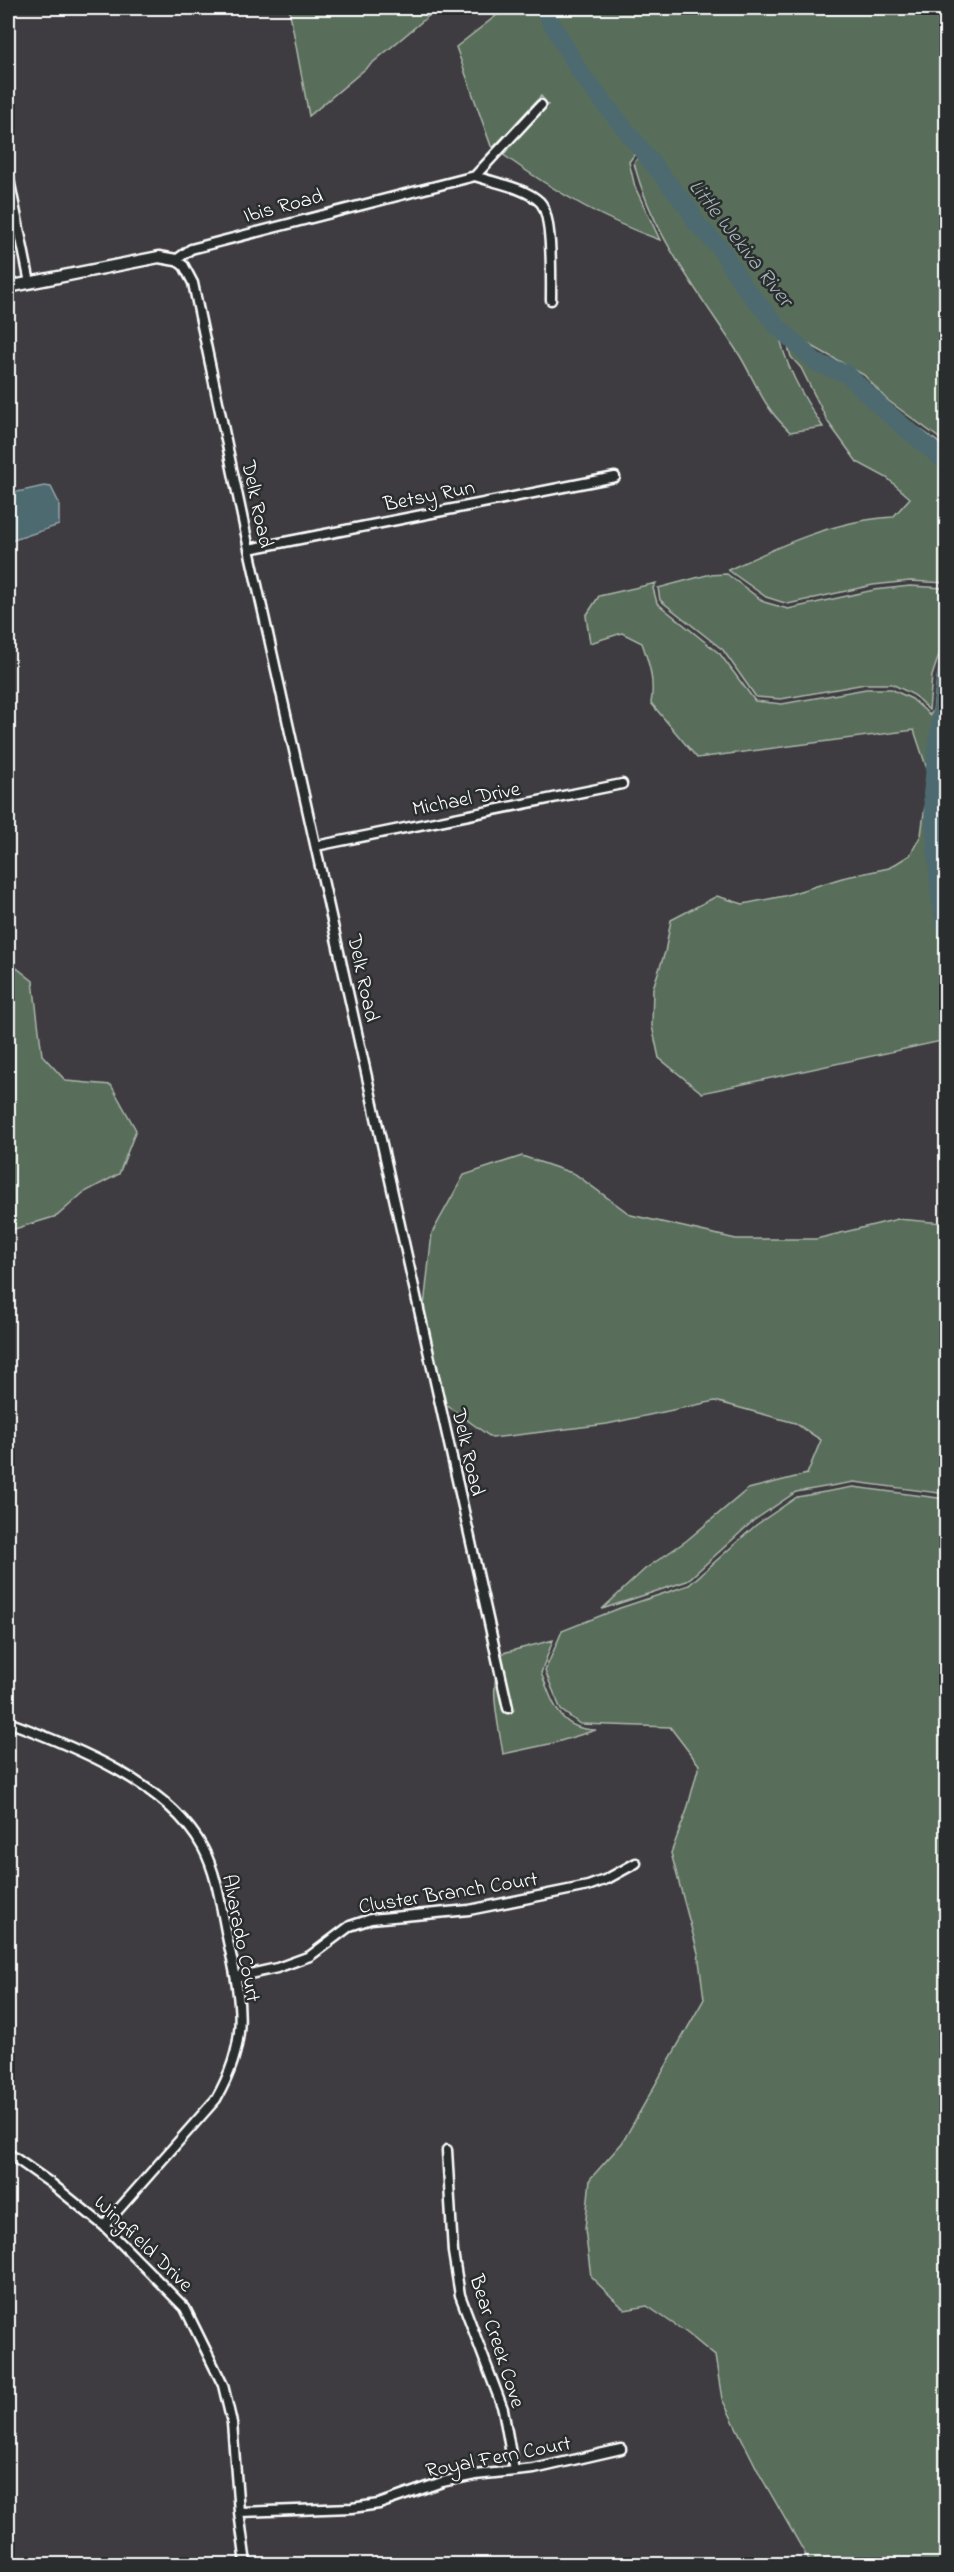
<svg xmlns="http://www.w3.org/2000/svg" width="954" height="2572" font-family="'Indie Flower',sans-serif">
	<style>
		.green { fill: #596e5a; stroke: #acb6ac; stroke-width: 1.5 }
		.water { fill: #4d6a70; stroke: #94a6a9; stroke-width: 1.5 }
		.lines { fill: none; stroke-linecap: round; stroke-linejoin: round }
		.river { stroke: #4d6a70; stroke-width: 18 }
		.minor-casing { stroke: #fff; stroke-width: 13 }
		.tertiary-casing { stroke: #fff; stroke-width: 15 }
		.minor { stroke: #2a2d2e; stroke-width: 8 }
		.tertiary { stroke: #2a2d2e; stroke-width: 10 }
		.labels { text-anchor: middle; stroke-width: 5; stroke-linejoin: round; paint-order: stroke }
		.street-label { font-size: 21px; fill: #fff; stroke: #2a2d2e }
		.water-label { font-size: 22px; font-style: italic; fill: #a6b4b8; stroke: #2a2d2e }
	</style>
	<rect width="100%" height="100%" fill="#3e3c40"/>
	<filter id="ink" filterUnits="userSpaceOnUse"><feTurbulence type="fractalNoise" baseFrequency=".0167" numOctaves="2"/><feDisplacementMap in="SourceGraphic" scale="12" xChannelSelector="R" yChannelSelector="G"/><feConvolveMatrix kernelMatrix="1 2 1 2 8 2 1 2 1" color-interpolation-filters="sRGB"/></filter>
	<g filter="url(#ink)">
		<path class="green" d="M 289,8 L 438,8 L 309,116 Z
			M 506,8 L 541,8 L 543,18 L 578,77 L 637,151 L 629,162 L 635,187 L 660,240 C 603,220 552,190 502,154 L 548,105 L 541,96 L 493,148 L 491,146 L 456,47 Z
			M 545,8 L 946,8 L 946,443 L 886,399 L 864,375 L 778,327 C 783,363 803,397 823,427 L 790,432 C 784,426 777,419 772,412 C 759,395 751,374 740,356 C 700,294 652,235 634,163 L 643,151 L 581,74 L 547,15 Z
			M 785,336 L 861,379 L 884,403 L 946,448 L 946,583 L 910,581 L 873,585 L 788,604 L 766,597 L 728,570 C 779,546 835,520 893,517 L 910,498 L 887,478 L 857,462 L 828,422 L 801,368 L 791,357 Z
			M 727,574 L 764,602 L 788,609 L 874,590 L 910,586 L 946,588 L 946,634 L 932,676 L 929,710 L 914,695 L 892,684 L 865,684 L 781,699 L 756,697 L 723,650 L 660,600 L 658,588 L 707,575 Z
			M 656,583 L 653,588 L 657,603 L 720,654 L 755,701 L 782,704 L 866,689 L 891,689 L 912,699 L 930,715 L 933,711 L 937,678 L 946,649 C 947,665 948,683 946,699 C 943,745 935,792 946,837 L 946,1040 L 702,1093 L 659,1058 L 652,1026 L 653,988 L 665,952 L 671,920 L 717,896 L 743,904 L 784,896 L 842,878 L 889,868 L 910,855 L 921,835 L 929,775 L 914,730 L 697,758 L 651,703 C 655,681 649,663 642,643 L 622,633 L 590,643 L 586,616 L 599,596 Z
			M 8,961 L 33,981 L 42,1055 L 66,1081 L 111,1085 L 136,1130 L 119,1174 L 83,1193 L 57,1216 L 8,1231 Z
			M 522,1156 L 575,1174 L 631,1215 L 736,1239 L 816,1239 L 898,1219 L 943,1223 L 946,1214 L 946,1494 L 854,1482 L 796,1492 L 753,1521 L 687,1581 L 602,1609 L 645,1569 L 686,1541 L 748,1489 L 807,1474 L 821,1440 L 795,1423 L 715,1401 L 607,1424 L 492,1438 L 445,1404 L 421,1334 L 432,1233 L 464,1175 Z
			M 853,1487 L 946,1499 L 946,2564 L 811,2564 L 760,2475 L 722,2399 L 715,2356 L 687,2333 L 647,2306 L 625,2310 L 591,2277 L 585,2229 L 590,2179 L 622,2143 L 704,1999 L 698,1953 L 671,1853 L 687,1810 L 699,1765 L 670,1727 L 580,1724 L 561,1710 L 545,1671 L 562,1631 L 620,1608 L 689,1585 L 756,1525 L 797,1497 Z
			M 553,1640 L 541,1673 C 554,1704 558,1729 596,1730 L 554,1743 L 503,1754 C 498,1720 487,1685 503,1653 Z"/>
		<path class="water" d="M 44,486 L 51,487 L 59,503 L 59,525 L 8,542 L 8,494 Z"/>
		<g class="lines">
			<path class="river" d="M 545,8 L 547,15 L 581,74 L 689,209 L 696,223 L 720,248 L 743,285 L 778,327 L 817,363 L 847,374 L 884,410 L 946,462
				M 946,674 L 932,794 L 940,897 L 946,929"/>
			<g class="minor-casing">
				<path id="minor" d="M 8,174 L 30,283
					M 475,176 C 495,183 524,187 540,202 C 553,215 551,280 551,300
					M 249,549 L 615,477
					M 316,846 L 622,784
					M 8,1602 L 8,1668
					M 508,1708 L 249,549 L 193,283 L 184,266 L 176,260 L 191,249 L 475,176 L 541,105
					M 8,1722 C 73,1746 168,1783 203,1848 C 219,1878 222,1917 230,1950 C 243,2008 247,2045 216,2099 L 104,2226
					M 236,1977 L 277,1968 L 310,1956 L 350,1926 L 371,1919 L 469,1910 L 588,1886 L 607,1879 L 636,1863
					M 447,2150 L 453,2252 L 460,2295 L 503,2409 L 514,2471
					M 8,2153 L 52,2184 L 104,2226 L 185,2308 L 223,2385 L 232,2423 L 239,2512 L 246,2564
					M 239,2512 L 352,2508 L 379,2504 L 442,2482 L 475,2475 L 534,2469 L 621,2449"/>
			</g>
			<g class="tertiary-casing">
				<path id="tertiary" d="M 8,287 L 159,257 L 176,260"/>
			</g>
			<use href="#minor" class="minor"/>
			<use href="#tertiary" class="tertiary"/>
		</g>
	</g>
	<g class="labels">
		<g class="street-label">
			<text transform="translate(283 205) rotate(-15)" y="7">Ibis Road</text>
			<text transform="translate(429 495) rotate(-11)" y="7">Betsy Run</text>
			<text transform="translate(258 504) rotate(78)" y="7">Delk Road</text>
			<text transform="translate(466 798) rotate(-11)" y="7">Michael Drive</text>
			<text transform="translate(364 978) rotate(78)" y="7">Delk Road</text>
			<text transform="translate(469 1452) rotate(77)" y="7">Delk Road</text>
			<text transform="translate(448 1892) rotate(-9)" y="7">Cluster Branch Court</text>
			<text transform="translate(242 1938) rotate(79)" y="7">Alvarado Court</text>
			<text transform="translate(144 2243) rotate(44)" y="7">Wingfield Drive</text>
			<text transform="translate(498 2341) rotate(72)" y="7">Bear Creek Cove</text>
			<text transform="translate(498 2456) rotate(-11)" y="7">Royal Fern Court</text>
		</g>
		<g class="water-label">
			<text transform="translate(742 242) rotate(52)" y="8">Little Wekiva River</text>
		</g>
	</g>
	<rect width="954" height="2572" fill="none" stroke="#2a2d2e" stroke-width="30"/>
	<rect x="15" y="15" width="924" height="2542" fill="none" stroke="#fff" stroke-width="2" filter="url(#ink)"/>
</svg>
